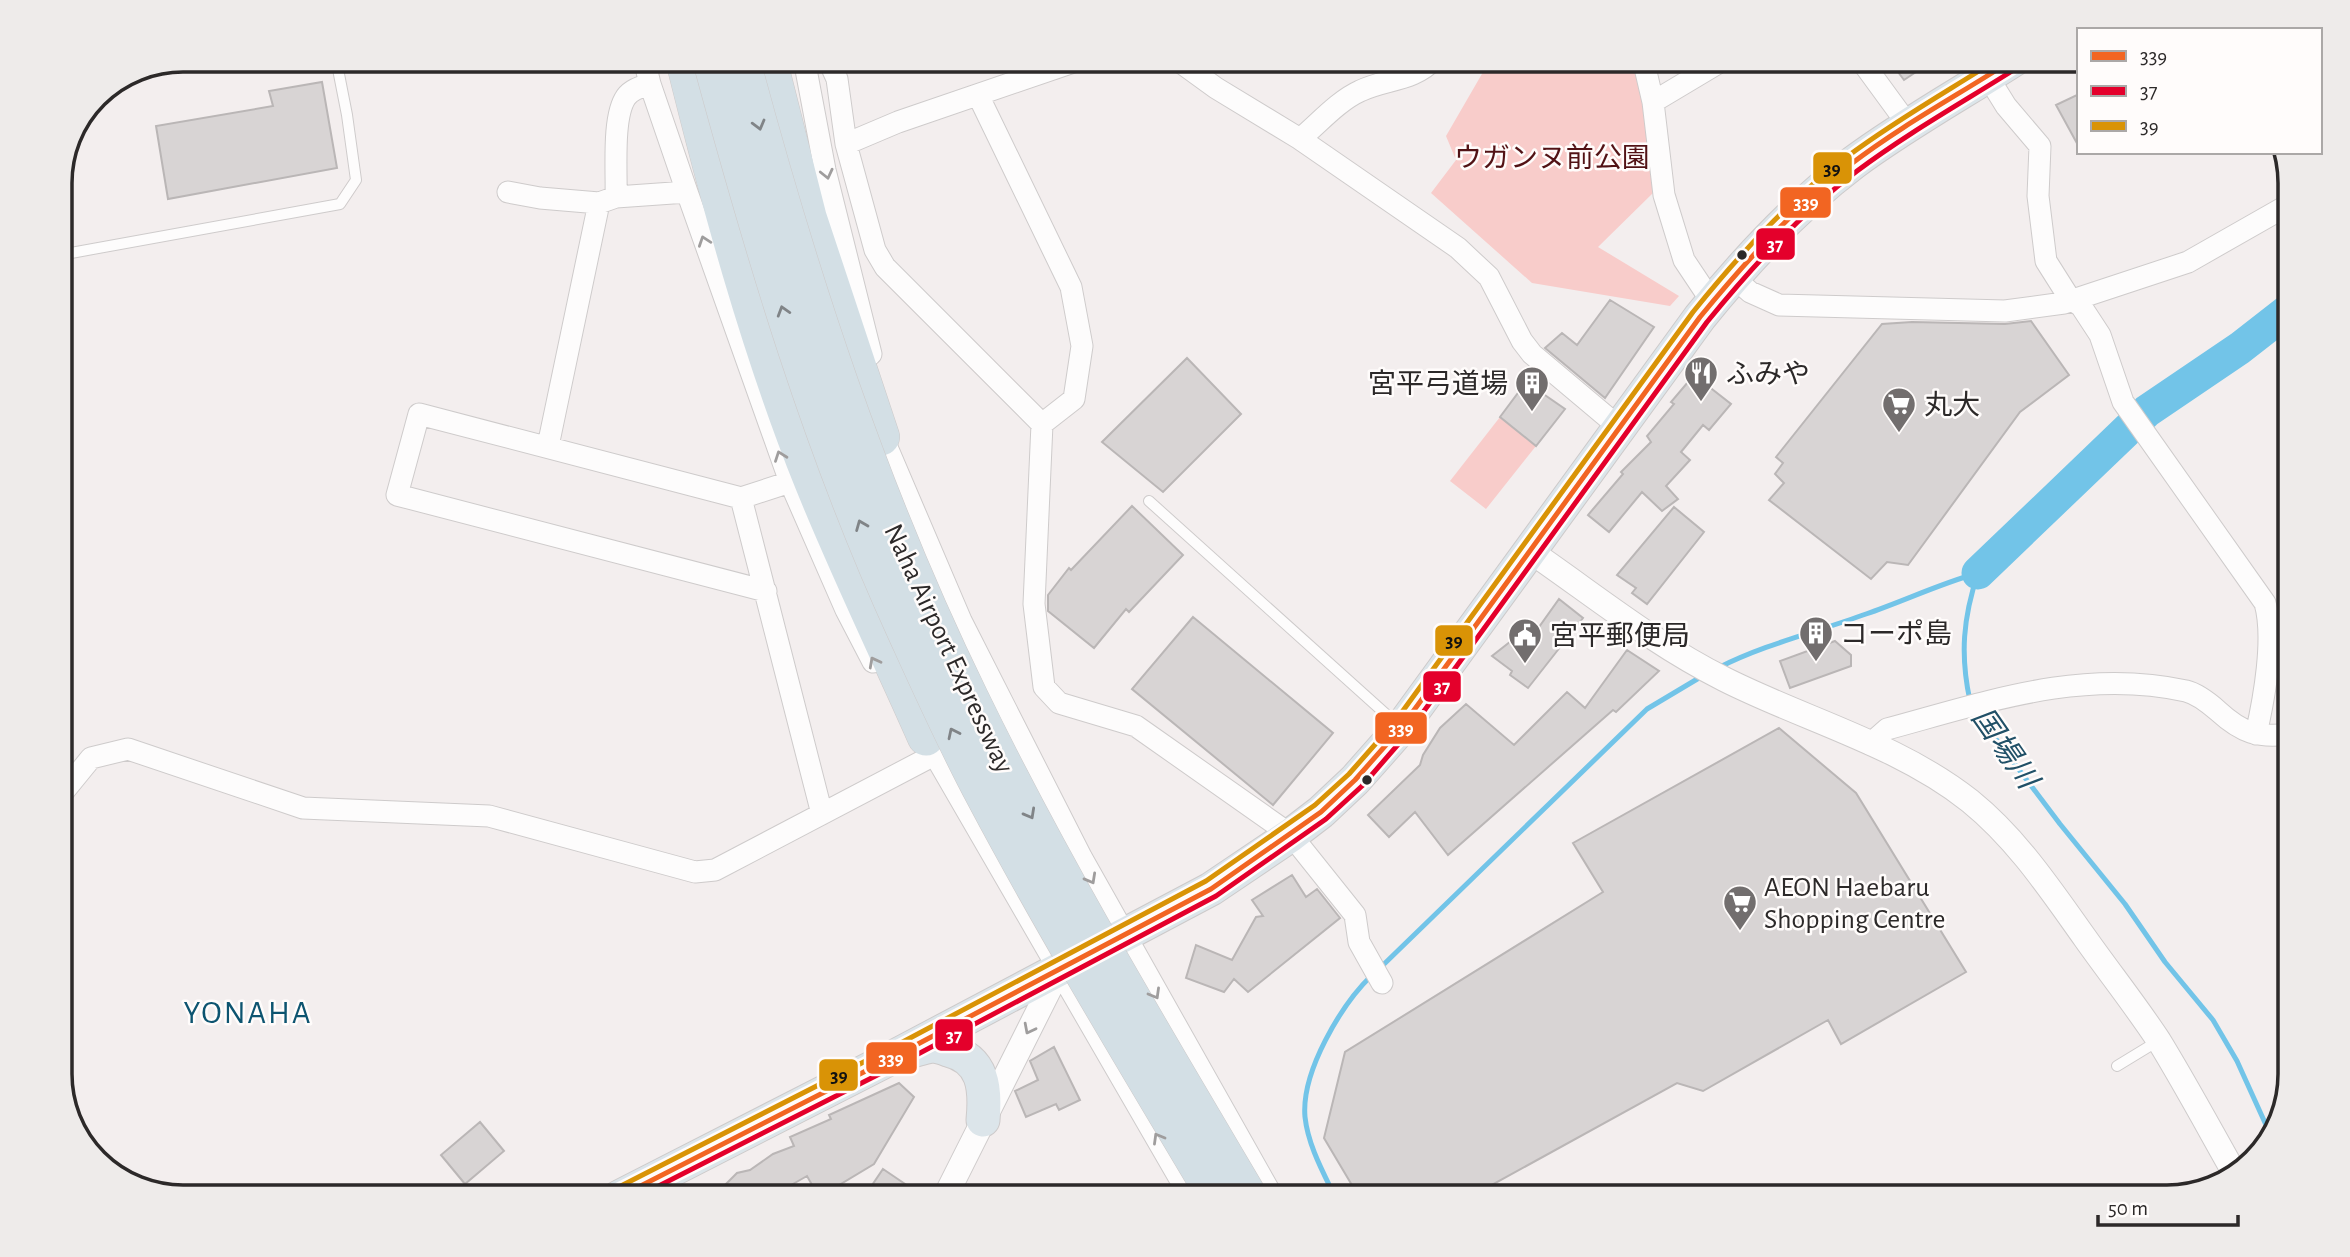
<svg xmlns="http://www.w3.org/2000/svg" width="2350" height="1257" font-family="'Alegreya Sans','Noto Sans JP',sans-serif">
	<style>
		.green { fill: #f8ccca }
		.lines { fill: none; stroke-linecap: round; stroke-linejoin: round }
		.stream { stroke: #72c4e8; stroke-width: 5 }
		.river { stroke: #72c4e8; stroke-width: 33 }
		.building { fill: #d8d4d4; stroke: #bab6b6; stroke-width: 2 }
		.service-casing { stroke: #cecbcb; stroke-width: 12 }
		.minor-casing { stroke: #cecbcb; stroke-width: 23 }
		.tertiary-casing { stroke: #cecbcb; stroke-width: 26 }
		.trunk-casing { stroke: #cdcaca; stroke-width: 35 }
		.motorway-casing { stroke: #cdcaca; stroke-width: 38 }
		.service { stroke: #fdfcfc; stroke-width: 10 }
		.minor { stroke: #fdfcfc; stroke-width: 21 }
		.tertiary { stroke: #fdfcfc; stroke-width: 24 }
		.trunk { stroke: #dce5ea; stroke-width: 33 }
		.motorway { stroke: #d3dfe5; stroke-width: 37 }
		.motorway-bridge-casing { stroke: #cdcaca; stroke-width: 38; stroke-linecap: butt }
		.motorway-bridge { stroke: #d3dfe5; stroke-width: 37 }
		.bus-1-casing { stroke: #fffcfb; stroke-width: 10 }
		.bus-2-casing { stroke: #fffcfb; stroke-width: 10 }
		.bus-3-casing { stroke: #fffcfb; stroke-width: 10 }
		.bus-1 { stroke: #f26522; stroke-width: 5 }
		.bus-2 { stroke: #e4002b; stroke-width: 5 }
		.bus-3 { stroke: #d99306; stroke-width: 5 }
		.oneway { stroke: #808487 }
		.oneway2 { stroke: #9f9d9d }
		.bus-dot { fill: #2c2929; stroke: #fffcfb; stroke-width: 2.5 }
		.labels { text-anchor: middle; stroke-width: 5; stroke-linejoin: round; paint-order: stroke }
		.park-label { font-size: 28px; fill: #521215; stroke: #fffcfb }
		.poi-label { font-size: 28px; fill: #2c2929; stroke: #fffcfb; text-anchor: start }
		.street-label { font-size: 28px; fill: #2c2929; stroke: #fffcfb }
		.water-label { font-size: 30px; font-style: italic; fill: #215067; stroke: #fffcfb }
		.quarter-label { font-size: 32px; letter-spacing: 2px; fill: #0d5470; stroke: #fffcfb }
		.rim { fill: none; stroke: #2c2929; stroke-width: 3.5 }
		.line-badge { stroke: #fffcfb; stroke-width: 2.5 }
		.badge-label { font-size: 19px; text-anchor: middle; font-weight: bold; fill: #fff }
		.pale-badge-label { font-size: 19px; text-anchor: middle; font-weight: bold; fill: #111 }
	</style>
	<rect width="100%" height="100%" fill="#f3eeee"/>
	<path class="green" d="M 1490,60 L 1630,60 L 1646,105 L 1653,193 L 1598,247 L 1679,296 L 1670,306 L 1532,283 L 1431,193 L 1456,160 L 1446,136 Z
		M 1500,417 L 1536,446 L 1486,509 L 1450,481 Z"/>
	<g class="lines">
		<path class="stream" d="M 1718,668 C 1765,644 1817,632 1866,614 C 1904,601 1939,584 1978,573
			M 1970,701 C 1960,655 1963,618 1978,573
			M 1974,710 L 2060,824 L 2125,904 L 2165,962 L 2213,1020 L 2237,1061 L 2271,1136
			M 1380,968 L 1647,709 L 1704,675
			M 1335,1197 C 1323,1172 1308,1145 1305,1117 C 1301,1072 1341,1005 1372,975"/>
		<path class="river" d="M 1978,573 L 2147,411 L 2240,348 L 2290,309"/>
	</g>
	<path class="building" d="M 1889,60 L 1934,60 L 1904,80 Z
		M 322,82 L 337,168 L 168,199 L 156,126 L 273,106 L 269,91 Z
		M 2079,94 L 2079,147 L 2056,105 Z
		M 1610,300 L 1654,327 L 1605,398 L 1545,348 L 1562,333 L 1577,345 Z
		M 2031,321 L 2069,375 L 2020,412 L 1908,565 L 1887,562 L 1871,579 L 1769,500 L 1784,483 L 1775,474 L 1783,463 L 1776,457 L 1882,324 L 1912,322 L 2005,324 Z
		M 1187,358 L 1241,414 L 1163,492 L 1102,442 Z
		M 1694,375 L 1731,404 L 1709,430 L 1703,425 L 1681,452 L 1690,460 L 1666,486 L 1678,499 L 1662,511 L 1642,492 L 1609,532 L 1588,515 L 1623,474 L 1621,472 L 1651,442 L 1647,436 L 1674,404 L 1671,402 Z
		M 1526,382 L 1565,409 L 1536,446 L 1500,417 Z
		M 1132,506 L 1183,555 L 1129,612 L 1126,609 L 1094,648 L 1048,611 L 1048,595 L 1069,568 L 1071,570 Z
		M 1674,507 L 1704,532 L 1647,604 L 1632,593 L 1636,588 L 1617,575 Z
		M 1559,599 L 1583,618 L 1528,688 L 1510,675 L 1512,671 L 1492,656 L 1520,634 L 1529,641 Z
		M 1193,617 L 1333,733 L 1273,805 L 1132,689 Z
		M 1835,641 L 1851,655 L 1851,666 L 1790,688 L 1780,661 Z
		M 1627,650 L 1659,671 L 1616,712 L 1613,710 L 1448,855 L 1415,812 L 1389,837 L 1368,815 L 1420,765 L 1423,755 L 1440,728 L 1466,704 L 1514,745 L 1567,692 L 1585,708 Z
		M 1779,728 L 1856,793 L 1966,972 L 1841,1044 L 1828,1020 L 1703,1091 L 1677,1083 L 1470,1197 L 1359,1197 L 1324,1138 L 1345,1052 L 1603,892 L 1573,843 Z
		M 1292,875 L 1306,897 L 1317,889 L 1340,918 L 1248,992 L 1234,979 L 1224,992 L 1186,978 L 1196,945 L 1232,960 L 1256,917 L 1263,916 L 1252,900 Z
		M 1054,1047 L 1080,1100 L 1059,1110 L 1056,1104 L 1026,1117 L 1015,1091 L 1038,1080 L 1030,1061 Z
		M 899,1083 L 914,1097 L 874,1164 L 819,1197 L 807,1176 L 770,1197 L 713,1197 L 737,1173 L 750,1170 L 773,1154 L 794,1146 L 790,1137 L 831,1119 L 829,1115 Z
		M 480,1122 L 504,1151 L 465,1184 L 441,1155 Z
		M 883,1169 L 908,1186 L 900,1197 L 864,1197 Z"/>
	<g class="lines">
		<g class="service-casing">
			<path id="service" d="M 60,255 L 340,204 L 356,180 L 347,115 L 336,59
				M 1149,501 L 1399,726
				M 2117,1066 L 2158,1041
				M 2000,1196 L 2000,1197"/>
		</g>
		<g class="minor-casing">
			<path id="minor" d="M 644,59 L 650,84 L 687,192 L 790,482 L 846,610 L 873,662
				M 804,59 L 825,170 L 871,354
				M 828,59 L 837,79 L 846,144 L 875,250 L 885,267 L 1042,424 L 1034,604 L 1044,687 L 1059,703 L 1136,726 L 1291,835 L 1355,915 L 1359,942 L 1382,983
				M 1176,59 L 1216,88 L 1300,139 L 1458,248 L 1489,277 L 1522,341 L 1532,354 L 1620,428
				M 1643,59 L 1653,102 L 1664,195 L 1684,260 L 1712,302
				M 1860,59 L 1909,126
				M 1988,77 L 2006,106 L 2040,146 L 2038,196 L 2046,261 L 2070,299 L 2081,306 L 2100,335 L 2123,402 L 2265,603 C 2275,638 2264,699 2256,734
				M 978,95 L 1071,287 L 1082,346 L 1074,399 L 1042,424
				M 1653,102 L 1725,59
				M 1300,139 C 1319,123 1338,101 1360,91 C 1384,79 1415,81 1434,59
				M 846,144 L 898,122 L 1082,59
				M 508,192 L 540,198 L 599,203
				M 616,197 C 617,172 612,117 626,97 C 632,89 641,87 650,84
				M 1733,277 L 1750,292 L 1779,305 L 2005,311 L 2064,303 L 2188,262 L 2290,204
				M 548,446 L 599,203 L 616,197 L 687,192
				M 741,498 L 790,482
				M 766,591 L 397,495 L 419,414 L 741,498 L 822,814
				M 1870,744 L 1887,729 C 1987,702 2082,668 2186,691 C 2198,694 2209,703 2218,711 C 2242,733 2258,738 2290,734
				M 60,796 L 91,758 L 128,749 L 303,808 L 489,816 L 695,872 L 715,870 L 936,754"/>
		</g>
		<g class="tertiary-casing">
			<path id="tertiary" d="M 881,437 L 960,622 L 1080,858 L 1271,1197
				M 1530,551 C 1594,595 1654,644 1724,679 C 1805,720 1898,744 1970,801 C 2017,839 2050,889 2085,938 C 2109,972 2136,1006 2159,1041 C 2186,1085 2210,1130 2235,1174
				M 926,737 L 1192,1197
				M 945,1197 L 1060,968"/>
		</g>
		<g class="trunk-casing">
			<path id="trunk" d="M 911,1051 C 918,1050 925,1047 932,1046 C 938,1046 943,1048 948,1050 C 984,1059 986,1089 983,1120
				M 619,1197 L 899,1054 L 1211,889 L 1291,835 L 1321,812 L 1355,780 L 1401,728 L 1700,317 C 1746,260 1795,207 1853,163 C 1904,125 1962,93 2015,59"/>
		</g>
		<g class="motorway-casing">
			<path id="motorway" d="M 684,59 C 719,200 758,345 812,480 C 847,567 888,651 926,737
				M 768,59 L 808,217 L 881,437"/>
		</g>
		<use href="#service" class="service"/>
		<use href="#minor" class="minor"/>
		<use href="#tertiary" class="tertiary"/>
		<use href="#trunk" class="trunk"/>
		<use href="#motorway" class="motorway"/>
		<g class="motorway-bridge-casing">
			<path id="motorway-bridge" d="M 711,59 C 764,254 821,447 905,630 C 930,685 955,741 984,795 C 1056,931 1137,1064 1216,1197
				M 741,59 C 800,279 870,494 970,698 C 1053,869 1152,1033 1249,1197"/>
		</g>
		<use href="#motorway-bridge" class="motorway-bridge"/>
		<g class="bus-1-casing">
			<path id="bus-1" d="M 619,1197 L 899,1054 L 1211,889 L 1321,812 L 1355,780 L 1401,728 L 1700,317 C 1746,261 1794,208 1851,164 C 1902,125 1960,94 2014,59"/>
		</g>
		<g class="bus-2-casing">
			<path id="bus-2" d="M 637,1197 L 903,1062 L 1216,896 L 1326,819 L 1362,786 L 1408,733 L 1707,322 C 1752,267 1800,214 1857,171 C 1909,132 1965,101 2020,66"/>
		</g>
		<g class="bus-3-casing">
			<path id="bus-3" d="M 615,1189 L 895,1046 L 1206,881 L 1315,805 L 1349,774 L 1394,723 L 1693,312 C 1739,255 1789,200 1848,156 C 1896,120 1948,91 1998,59"/>
		</g>
		<use href="#bus-1" class="bus-1"/>
		<use href="#bus-2" class="bus-2"/>
		<use href="#bus-3" class="bus-3"/>
	</g>
	<defs><path id="oneway-chevron" d="M-2-3.5L2.5 0L-2 3.5" fill="none" stroke-width="1.6" stroke-linecap="round" stroke-linejoin="round" transform="scale(1.75)"/></defs>
	<g class="oneway">
		<use href="#oneway-chevron" transform="translate(759 125) rotate(75)"/>
		<use href="#oneway-chevron" transform="translate(783 311) rotate(-107)"/>
		<use href="#oneway-chevron" transform="translate(861 525) rotate(-112)"/>
		<use href="#oneway-chevron" transform="translate(953 733) rotate(-116)"/>
		<use href="#oneway-chevron" transform="translate(1030 814) rotate(61)"/>
	</g>
	<g class="oneway2">
		<use href="#oneway-chevron" transform="translate(827 174) rotate(77)"/>
		<use href="#oneway-chevron" transform="translate(704 241) rotate(-109)"/>
		<use href="#oneway-chevron" transform="translate(780 456) rotate(-110)"/>
		<use href="#oneway-chevron" transform="translate(874 662) rotate(-118)"/>
		<use href="#oneway-chevron" transform="translate(1091 879) rotate(61)"/>
		<use href="#oneway-chevron" transform="translate(1155 994) rotate(60)"/>
		<use href="#oneway-chevron" transform="translate(1029 1029) rotate(117)"/>
		<use href="#oneway-chevron" transform="translate(1158 1138) rotate(-120)"/>
	</g>
	<defs>
		<g id="restaurant-pin" transform="scale(1.75)"><path d="M0 17L-7.5 6A9.5 9.5 0 1 1 7.5 6Z" fill="#726e6e" stroke="#fffcfb"/><path d="M-5-6h1v4h1v-4h1v4h1v-4h1v5L-1.5 .5V6h-2V.5L-5-1ZM5-6V6H3V1.5H1.5Q1.5-4 5-6Z" fill="#fff"/></g>
		<g id="building-pin" transform="scale(1.75)"><path d="M0 17L-7.5 6A9.5 9.5 0 1 1 7.5 6Z" fill="#726e6e" stroke="#fffcfb"/><path d="M-4-6H4V6H1V3H-1V6H-4ZM-2.5-4.3h1.7v1.8h-1.7ZM.8-4.3h1.7v1.8H.8ZM-2.5-1h1.7V.8h-1.7ZM.8-1h1.7V.8H.8Z" fill="#fff"/></g>
		<g id="supermarket-pin" transform="scale(1.75)"><path d="M0 17L-7.5 6A9.5 9.5 0 1 1 7.5 6Z" fill="#726e6e" stroke="#fffcfb"/><path d="M-6-5.5h2.5l.6 2H6L4.5 2H-2.5L-4.4-4H-6ZM-1.5 3.2a1.3 1.3 0 1 0 .1 0ZM3 3.2a1.3 1.3 0 1 0 .1 0Z" fill="#fff"/></g>
		<g id="civic-pin" transform="scale(1.75)"><path d="M0 17L-7.5 6A9.5 9.5 0 1 1 7.5 6Z" fill="#726e6e" stroke="#fffcfb"/><path d="M-.6-6.5H3V-4.5H.6V-3L4-1V1h2V6H-6V1h2V-1L-.6-3ZM-1.2 2.5V6h2.4V2.5Z" fill="#fff"/></g>
	</defs>
	<g fill-rule="evenodd">
		<use href="#restaurant-pin" x="1701" y="373"/>
		<use href="#building-pin" x="1532" y="383"/>
		<use href="#supermarket-pin" x="1899" y="404"/>
		<use href="#building-pin" x="1816" y="633"/>
		<use href="#civic-pin" x="1525" y="635"/>
		<use href="#supermarket-pin" x="1740" y="902"/>
	</g>
	<g class="bus-dot">
		<circle cx="1742" cy="255" r="6"/>
		<circle cx="1367" cy="780" r="6"/>
	</g>
	<g class="labels">
		<g class="park-label">
			<text x="1552" y="167">ウガンヌ前公園</text>
		</g>
		<g class="poi-label">
			<text x="1726" y="383">ふみや</text>
			<text x="1508" y="393" text-anchor="end">宮平弓道場</text>
			<text x="1924" y="414">丸大</text>
			<text x="1840" y="643">コーポ島</text>
			<text x="1550" y="645">宮平郵便局</text>
			<text x="1764" y="896">AEON Haebaru<tspan x="1764" dy="32">Shopping Centre</tspan></text>
		</g>
		<g class="street-label">
			<text transform="translate(950 648) rotate(65)" y="10">Naha Airport Expressway</text>
		</g>
		<g class="water-label">
			<text transform="translate(2005 748) rotate(55)" y="10">国場川</text>
		</g>
		<g class="quarter-label">
			<text x="248" y="1023">YONAHA</text>
		</g>
	</g>
	<path d="M0 0H2350V1257H0ZM183 72H2167A111 111 0 0 1 2278 183V1074A111 111 0 0 1 2167 1185H183A111 111 0 0 1 72 1074V183A111 111 0 0 1 183 72Z" fill="#eeebea" fill-rule="evenodd"/>
	<path class="rim" d="M183 72H2167A111 111 0 0 1 2278 183V1074A111 111 0 0 1 2167 1185H183A111 111 0 0 1 72 1074V183A111 111 0 0 1 183 72Z"/>
	<g class="line-badge">
		<rect x="1812" y="151" width="41" height="34" rx="7" fill="#d99306"/>
		<rect x="1779" y="186" width="53" height="33" rx="7" fill="#f26522"/>
		<rect x="1755" y="227" width="41" height="34" rx="7" fill="#e4002b"/>
		<rect x="1434" y="624" width="40" height="33" rx="7" fill="#d99306"/>
		<rect x="1422" y="670" width="40" height="33" rx="7" fill="#e4002b"/>
		<rect x="1374" y="711" width="54" height="34" rx="7" fill="#f26522"/>
		<rect x="934" y="1018" width="40" height="34" rx="7" fill="#e4002b"/>
		<rect x="865" y="1041" width="53" height="34" rx="7" fill="#f26522"/>
		<rect x="818" y="1058" width="41" height="34" rx="7" fill="#d99306"/>
	</g>
	<g class="badge-label">
		<text x="1806" y="209">339</text>
		<text x="1775" y="251">37</text>
		<text x="1442" y="693">37</text>
		<text x="1401" y="735">339</text>
		<text x="954" y="1042">37</text>
		<text x="891" y="1065">339</text>
	</g>
	<g class="pale-badge-label">
		<text x="1832" y="175">39</text>
		<text x="1454" y="647">39</text>
		<text x="839" y="1082">39</text>
	</g>
	<rect x="2077" y="28" width="245" height="126" fill="#fffcfb" stroke="#aba8a7" stroke-width="2"/>
	<rect x="2091" y="51" width="35" height="10" fill="#f26522" stroke="#aba8a7" stroke-width="2"/>
	<text x="2140" y="63" font-size="21" fill="#2c2929">339</text>
	<rect x="2091" y="86" width="35" height="10" fill="#e4002b" stroke="#aba8a7" stroke-width="2"/>
	<text x="2140" y="98" font-size="21" fill="#2c2929">37</text>
	<rect x="2091" y="121" width="35" height="10" fill="#d99306" stroke="#aba8a7" stroke-width="2"/>
	<text x="2140" y="133" font-size="21" fill="#2c2929">39</text>
	<path d="M2098 1215v10h140v-10" fill="none" stroke="#2c2929" stroke-width="3.5"/>
	<text x="2108" y="1215" font-size="21" fill="#2c2929" stroke="#fffcfb" stroke-width="5" paint-order="stroke">50 m</text>
</svg>
